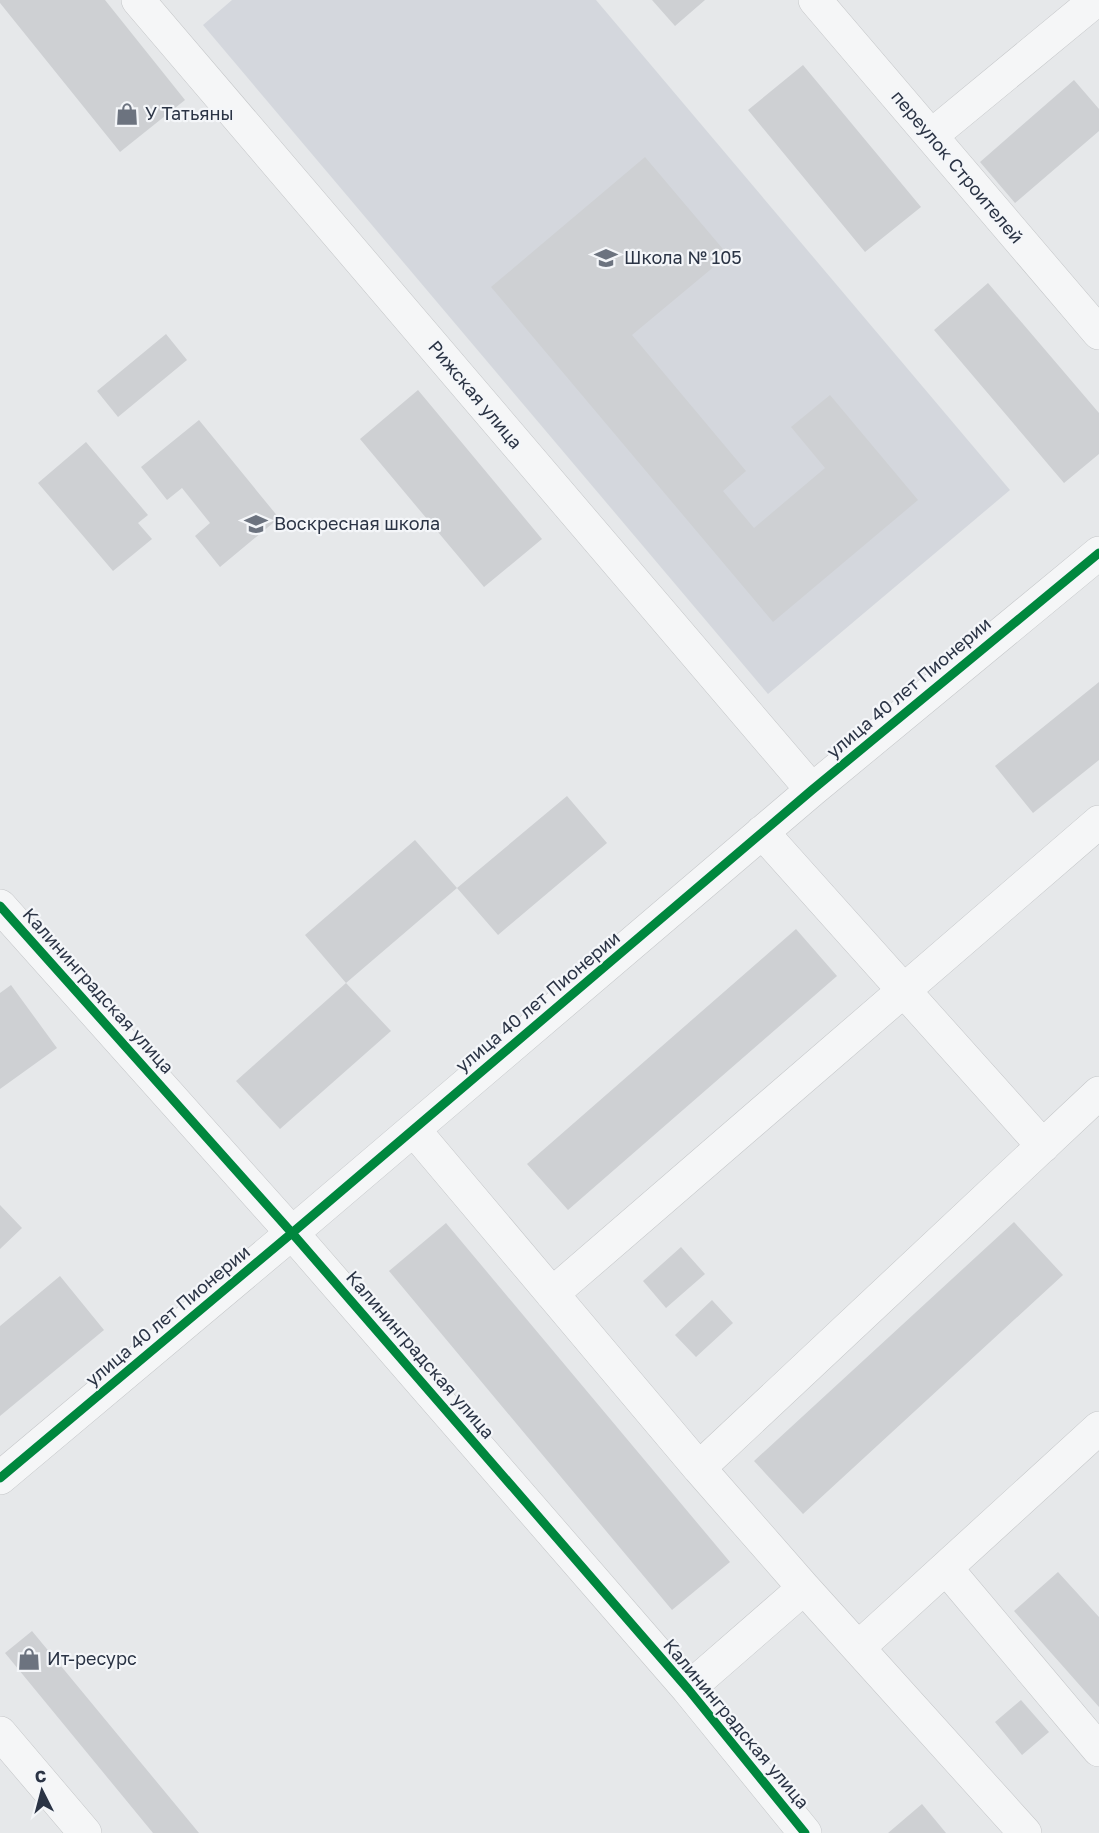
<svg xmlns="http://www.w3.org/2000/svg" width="1099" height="1833" font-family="'Golos Text',sans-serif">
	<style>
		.built { fill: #d4d7dd }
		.building { fill: #ced0d3 }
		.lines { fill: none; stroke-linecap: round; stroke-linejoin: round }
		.minor-casing { stroke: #c4c6c8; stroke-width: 34 }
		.minor { stroke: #f5f6f7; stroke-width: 33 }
		.cycleway-casing { stroke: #f4f6f9; stroke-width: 13 }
		.cycleway { stroke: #00873e; stroke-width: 9 }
		.labels { text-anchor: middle; stroke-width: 4.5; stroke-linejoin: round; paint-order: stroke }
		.poi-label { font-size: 18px; fill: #2b3445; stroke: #f4f6f9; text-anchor: start }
		.street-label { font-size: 18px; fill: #2b3445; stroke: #f4f6f9 }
	</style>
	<rect width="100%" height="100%" fill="#e6e8ea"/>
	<path class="built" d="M 232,0 L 596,0 L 1010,490 L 768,694 L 203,25 Z"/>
	<path class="building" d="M 0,0 L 105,0 L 185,100 L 120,152 L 0,3 Z
		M 652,0 L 705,0 L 675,26 Z
		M 803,65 L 921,207 L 865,252 L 748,110 Z
		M 1074,80 L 1099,109 L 1099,131 L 1015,203 L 980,162 Z
		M 645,157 L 728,255 L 632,335 L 746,471 L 723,491 L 754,528 L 825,468 L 791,427 L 830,395 L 918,500 L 773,622 L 491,287 Z
		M 988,283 L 1099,413 L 1099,454 L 1064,483 L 934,330 Z
		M 166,334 L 187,360 L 118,417 L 97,391 Z
		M 418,390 L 542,539 L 484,587 L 360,439 Z
		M 199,420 L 279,518 L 220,567 L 195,536 L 210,523 L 182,488 L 167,500 L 141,467 Z
		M 86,442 L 148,515 L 138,523 L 152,539 L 113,571 L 38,483 Z
		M 1099,682 L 1099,760 L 1033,813 L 995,766 Z
		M 567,796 L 607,843 L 498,935 L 457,888 Z
		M 415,840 L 457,888 L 346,983 L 305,935 Z
		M 796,929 L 837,976 L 568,1210 L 527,1164 Z
		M 346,983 L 391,1031 L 280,1129 L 236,1081 Z
		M 11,985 L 57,1048 L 0,1089 L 0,993 Z
		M 0,1205 L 22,1228 L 0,1249 Z
		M 1014,1222 L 1063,1275 L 803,1514 L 754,1461 Z
		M 446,1223 L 730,1562 L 672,1610 L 389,1271 Z
		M 681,1247 L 705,1274 L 666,1308 L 643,1281 Z
		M 60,1276 L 104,1330 L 0,1416 L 0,1326 Z
		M 712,1300 L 733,1323 L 696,1357 L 675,1335 Z
		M 1058,1572 L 1099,1617 L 1099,1707 L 1014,1611 Z
		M 32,1631 L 199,1833 L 153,1833 L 5,1653 Z
		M 1021,1700 L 1049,1732 L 1022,1755 L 995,1722 Z
		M 922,1804 L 946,1833 L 888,1833 Z"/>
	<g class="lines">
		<g class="minor-casing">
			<path id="minor" d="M 138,0 L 812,790
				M 815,0 L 1099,333
				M 931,136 L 1096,0
				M 762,832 L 1043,1146
				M 0,906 L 292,1233 L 688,1689 L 805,1833
				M 414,1130 L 699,1468
				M 552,1294 L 1099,822
				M 0,1478 L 292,1233 L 812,790 L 1099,553
				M 946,1568 L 1099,1750
				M 804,1588 L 1025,1833
				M 858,1648 L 1099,1428
				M 688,1689 L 804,1588 L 699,1468 L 1099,1093
				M 0,1733 L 85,1833"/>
		</g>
		<use href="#minor" class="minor"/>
		<g class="cycleway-casing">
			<path id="cycleway" d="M 0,906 L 292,1233 L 688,1689 L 805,1833
				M 0,1478 L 292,1233 L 812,790 L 1099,553"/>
		</g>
		<use href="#cycleway" class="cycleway"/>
	</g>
	<defs>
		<g id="shop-bare" transform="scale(1.8)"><path d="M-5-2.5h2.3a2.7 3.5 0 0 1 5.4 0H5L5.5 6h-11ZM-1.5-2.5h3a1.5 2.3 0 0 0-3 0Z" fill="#6c737f" stroke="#f4f6f9" stroke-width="2.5" paint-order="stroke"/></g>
		<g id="school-bare" transform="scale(1.8)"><path d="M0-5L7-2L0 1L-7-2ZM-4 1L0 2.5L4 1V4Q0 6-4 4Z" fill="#6c737f" stroke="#f4f6f9" stroke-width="2.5" paint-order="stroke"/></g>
	</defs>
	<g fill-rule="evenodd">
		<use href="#shop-bare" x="127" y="114"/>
		<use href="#school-bare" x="606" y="258"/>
		<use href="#school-bare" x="256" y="524"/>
		<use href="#shop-bare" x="29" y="1659"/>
	</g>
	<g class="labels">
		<g class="poi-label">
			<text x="145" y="120">У Татьяны</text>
			<text x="624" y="264">Школа № 105</text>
			<text x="274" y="530">Воскресная школа</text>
			<text x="47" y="1665">Ит-ресурс</text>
		</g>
		<g class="street-label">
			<text transform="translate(957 167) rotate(50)" y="6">переулок Строителей</text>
			<text transform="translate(475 395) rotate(50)" y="6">Рижская улица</text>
			<text transform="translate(909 688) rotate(-40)" y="6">улица 40 лет Пионерии</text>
			<text transform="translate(98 991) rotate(48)" y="6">Калининградская улица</text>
			<text transform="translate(538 1002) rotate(-40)" y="6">улица 40 лет Пионерии</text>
			<text transform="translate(168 1316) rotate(-40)" y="6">улица 40 лет Пионерии</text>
			<text transform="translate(420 1355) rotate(49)" y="6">Калининградская улица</text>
			<text transform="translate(736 1724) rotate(50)" y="6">Калининградская улица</text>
		</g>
	</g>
	<g transform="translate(42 1791) rotate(354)" stroke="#f4f6f9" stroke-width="4.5" paint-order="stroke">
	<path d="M0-4.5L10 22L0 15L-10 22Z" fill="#2b3445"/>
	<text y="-9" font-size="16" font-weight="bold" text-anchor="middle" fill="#2b3445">С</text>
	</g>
</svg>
